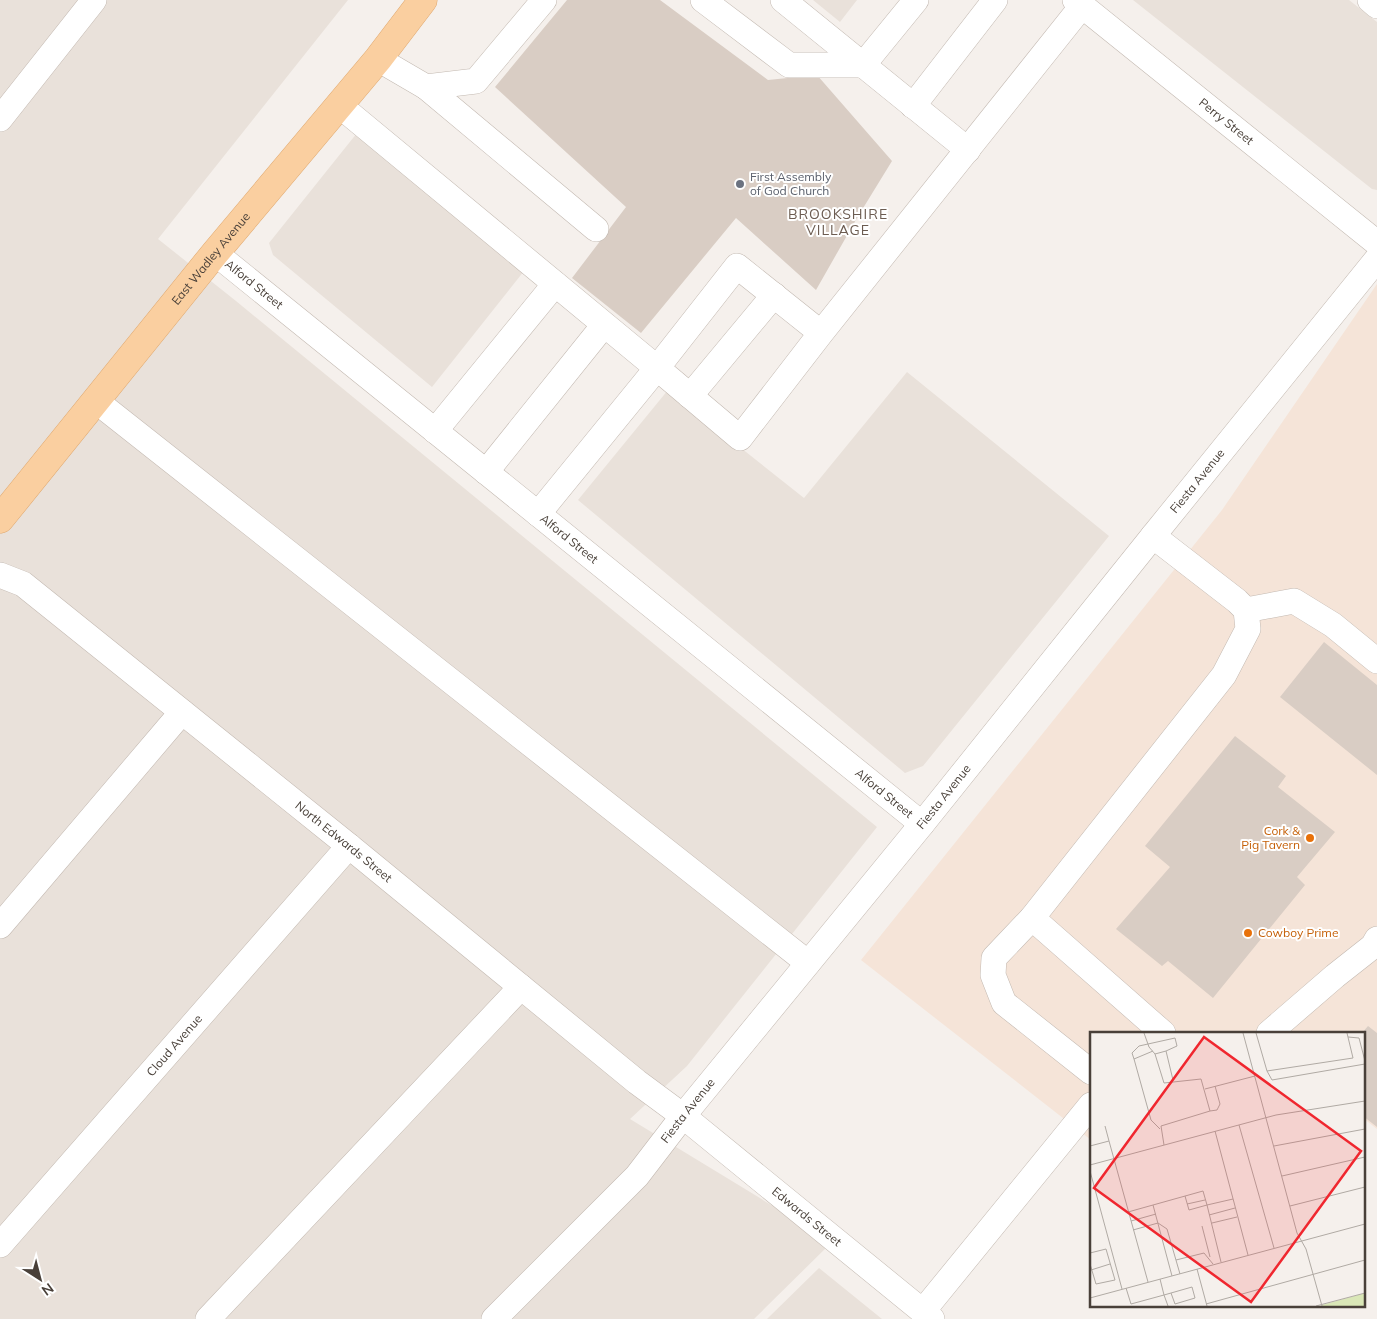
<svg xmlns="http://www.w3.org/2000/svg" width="1377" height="1319" font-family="Mulish,sans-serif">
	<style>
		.residential { fill: #e9e1da }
		.commercial { fill: #f5e4d8 }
		.building { fill: #d9cdc4 }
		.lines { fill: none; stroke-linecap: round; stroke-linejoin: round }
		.minor-casing { stroke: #c3b9b1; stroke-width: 26 }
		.major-casing { stroke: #dfa86f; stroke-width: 29 }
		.minor { stroke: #fff; stroke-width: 25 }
		.major { stroke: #facfa0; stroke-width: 28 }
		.worship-dot { fill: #6b7280; stroke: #fff; stroke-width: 2 }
		.food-dot { fill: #e8710a; stroke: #fff; stroke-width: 2 }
		.labels { text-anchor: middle; stroke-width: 4; stroke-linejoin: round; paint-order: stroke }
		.street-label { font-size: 12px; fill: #494039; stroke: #fff }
		.worship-label { font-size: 12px; fill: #5b616d; stroke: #fff; text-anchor: start }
		.food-label { font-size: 12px; fill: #c56008; stroke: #fff; text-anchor: end }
		.neighbourhood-label { font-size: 14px; letter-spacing: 1px; fill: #6c5c51; stroke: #fff }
		.inset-road { fill: none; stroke: #b0aaa4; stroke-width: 1 }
		.view { fill: #f0272f; fill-opacity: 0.15; stroke: #f0272f; stroke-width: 2.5 }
		.inset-edge { fill: none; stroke: #494039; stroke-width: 2.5 }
	</style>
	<rect width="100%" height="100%" fill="#f5f0ec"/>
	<path class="residential" d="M 0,0 L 348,0 L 158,239 L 236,301 L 877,827 L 687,1066 L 630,1119 L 832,1242 L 754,1319 L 0,1319 Z
		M 813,0 L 857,0 L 840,22 Z
		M 1133,0 L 1349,0 L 1377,22 L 1377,190 L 1372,189 Z
		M 357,133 L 524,271 L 432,387 L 273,255 L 269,243 Z
		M 907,372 L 1109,536 L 923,766 L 905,773 L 578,500 L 668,390 L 804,498 Z
		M 819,1268 L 882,1319 L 767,1319 Z"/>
	<path class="commercial" d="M 1377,284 L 1377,1129 L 1363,1118 L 1363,1033 L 1091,1033 L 1091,1140 L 861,960 L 1222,510 Z"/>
	<path class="building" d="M 567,0 L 660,0 L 768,80 L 817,75 L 892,161 L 857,218 L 816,290 L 736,218 L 641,333 L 572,278 L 626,207 L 495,87 Z
		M 1324,642 L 1377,685 L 1377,775 L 1280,697 Z
		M 1235,736 L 1286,776 L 1278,787 L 1335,832 L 1297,877 L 1305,885 L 1213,998 L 1168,961 L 1162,966 L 1116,929 L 1170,867 L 1145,846 Z
		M 1368,1026 L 1377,1033 L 1377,1127 L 1363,1116 L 1363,1033 L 1362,1033 Z"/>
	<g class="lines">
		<g class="minor-casing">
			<g id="minor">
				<path d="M 703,0 L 789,65 L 863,65 L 916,0"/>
				<path d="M 783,0 L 968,150"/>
				<path id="s1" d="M 1075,0 L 1377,243"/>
				<path d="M 1370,0 L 1377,6"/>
				<path d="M 378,59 L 426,87 L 476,81 L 544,0"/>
				<path d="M 426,87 L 596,229"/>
				<path d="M 339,105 L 657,368 L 538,514"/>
				<path d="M 913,106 L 995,0"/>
				<path d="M 0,119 L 94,0"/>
				<path id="s2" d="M 215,253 L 922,824"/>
				<path d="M 821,333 L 737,266 L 657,368 L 740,438 L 821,333 L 1082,6"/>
				<path d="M 690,396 L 774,295"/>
				<path d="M 96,401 L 808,963"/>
				<path d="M 435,431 L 555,284"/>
				<path d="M 486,472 L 604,325"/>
				<path d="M 1153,536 L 1237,601 L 1246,610 L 1248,629 L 1224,675 L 1032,918 L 1163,1033"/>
				<path id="s3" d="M 0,575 L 23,584 L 349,846 L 637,1082 L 683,1116 L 932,1319"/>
				<path d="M 1246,610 L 1294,601 L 1333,625 L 1377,661"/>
				<path d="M 1032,918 L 994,958 L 993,975 L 1004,1003 L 1091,1072"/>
				<path d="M 0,926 L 182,712"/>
				<path d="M 1269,1033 L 1335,976 L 1373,946 L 1377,939"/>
				<path id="s4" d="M 0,1245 L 349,846"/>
				<path d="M 923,1311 L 1091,1105"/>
				<path d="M 208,1319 L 521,987"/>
				<path id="s5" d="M 494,1319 L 637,1176 L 683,1116 L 922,824 L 1153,536 L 1377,259"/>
			</g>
		</g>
		<g class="major-casing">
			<g id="major">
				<path id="s6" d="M 0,519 L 215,253 L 378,59 L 423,0"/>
			</g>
		</g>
		<use href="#minor" class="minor"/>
		<use href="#major" class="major"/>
	</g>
	<circle class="worship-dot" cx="740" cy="184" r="5"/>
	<g class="food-dot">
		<circle cx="1310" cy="838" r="5"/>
		<circle cx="1248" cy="933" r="5"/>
	</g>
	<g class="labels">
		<g class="street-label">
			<text dy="4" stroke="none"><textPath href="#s1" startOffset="194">Perry Street</textPath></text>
			<text dy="4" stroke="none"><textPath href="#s6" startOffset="335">East Wadley Avenue</textPath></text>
			<text dy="4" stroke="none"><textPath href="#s2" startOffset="50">Alford Street</textPath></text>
			<text dy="4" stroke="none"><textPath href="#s5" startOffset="1095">Fiesta Avenue</textPath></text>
			<text dy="4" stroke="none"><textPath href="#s2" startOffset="455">Alford Street</textPath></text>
			<text dy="4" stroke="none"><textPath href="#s2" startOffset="860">Alford Street</textPath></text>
			<text dy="4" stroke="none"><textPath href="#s5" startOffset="690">Fiesta Avenue</textPath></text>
			<text dy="4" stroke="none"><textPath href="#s3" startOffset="436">North Edwards Street</textPath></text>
			<text dy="4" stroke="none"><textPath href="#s4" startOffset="265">Cloud Avenue</textPath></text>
			<text dy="4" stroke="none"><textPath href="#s5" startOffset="285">Fiesta Avenue</textPath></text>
			<text dy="4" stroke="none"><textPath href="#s3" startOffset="1032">Edwards Street</textPath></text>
		</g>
		<g class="worship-label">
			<text x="750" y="181">First Assembly<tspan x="750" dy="14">of God Church</tspan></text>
		</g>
		<g class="food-label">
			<text x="1300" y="835">Cork &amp;<tspan x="1300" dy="14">Pig Tavern</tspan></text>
			<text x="1258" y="937" text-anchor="start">Cowboy Prime</text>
		</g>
		<g class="neighbourhood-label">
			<text x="838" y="219">BROOKSHIRE<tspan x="838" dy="16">VILLAGE</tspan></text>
		</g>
	</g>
	<g transform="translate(1090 1032)">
		<rect width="275" height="275" fill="#f5f0ec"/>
		<path d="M 275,261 L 275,274 L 232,274 L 232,273 Z" fill="#dae7b7"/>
		<path class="inset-road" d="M 54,1 L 59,15 L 65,22 L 74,51 L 111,47 L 120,79 L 71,94 L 74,113M 153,1 L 207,201 L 216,217 L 232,274M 166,1 L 177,39 L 263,26 L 257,1M 258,5 L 269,6 L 275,29M 63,19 L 44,27 L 42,21 L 49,14 L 85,6 L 87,14 L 76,19M 65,22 L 76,19 L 83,48M 44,27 L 61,88 L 70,97M 177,39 L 182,48 L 275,32M 115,57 L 165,44M 120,79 L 127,78 L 130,72 L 125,54M 149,93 L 184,216M 15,94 L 19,109M 125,99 L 158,223M 0,114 L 19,109 L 58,250M 184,114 L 275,97M 0,133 L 186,83 L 275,69M 0,139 L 32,257M 192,144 L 275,125M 97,172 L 115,168M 63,173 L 82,244M 200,174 L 275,155M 38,180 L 113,159 L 117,173 L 99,178 L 95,164M 119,183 L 145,176M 41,189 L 66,182M 122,191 L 147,185M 112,194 L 120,225M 43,198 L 68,191 L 77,197 L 90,242M 0,221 L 16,217 L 25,248 L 6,252 L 0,232M 86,228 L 114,221 L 123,232M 131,230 L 117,173 L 143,167M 107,237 L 117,274M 1,238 L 20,232M 36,256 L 41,272M 0,266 L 275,192M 41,272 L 74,263 L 70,247M 116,272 L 275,228M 78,274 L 74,263 L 102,255 L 105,266 L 85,272 L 81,261M 226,274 L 275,261"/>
		<path class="view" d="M 114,5 L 271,119 L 161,270 L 4,156 Z"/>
		<rect width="275" height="275" class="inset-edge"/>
	</g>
	<g transform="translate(40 1279) rotate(144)" stroke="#ffffff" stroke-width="4" paint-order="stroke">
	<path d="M0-4L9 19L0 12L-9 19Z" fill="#494039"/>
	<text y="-8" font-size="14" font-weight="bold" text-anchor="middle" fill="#494039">N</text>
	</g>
</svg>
